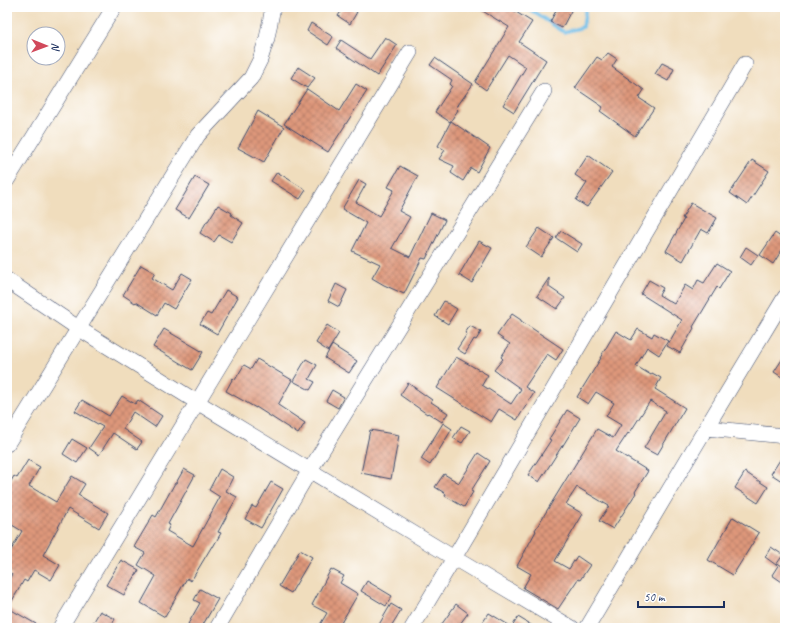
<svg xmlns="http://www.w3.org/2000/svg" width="792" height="635" font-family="Caveat,sans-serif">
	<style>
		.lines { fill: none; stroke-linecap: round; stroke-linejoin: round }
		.stream { stroke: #6ebee9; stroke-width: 3.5 }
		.building { fill: url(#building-cross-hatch) }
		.minor-casing { stroke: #3b496c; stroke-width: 16 }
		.minor { stroke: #fff; stroke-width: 15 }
	</style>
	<defs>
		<pattern id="building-cross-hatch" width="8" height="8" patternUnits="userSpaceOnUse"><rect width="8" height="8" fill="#de977a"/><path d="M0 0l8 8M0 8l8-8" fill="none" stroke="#b37c67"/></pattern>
	</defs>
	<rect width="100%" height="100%" fill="#fff"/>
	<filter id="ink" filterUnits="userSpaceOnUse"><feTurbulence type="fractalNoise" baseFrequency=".025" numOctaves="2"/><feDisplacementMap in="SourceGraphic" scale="8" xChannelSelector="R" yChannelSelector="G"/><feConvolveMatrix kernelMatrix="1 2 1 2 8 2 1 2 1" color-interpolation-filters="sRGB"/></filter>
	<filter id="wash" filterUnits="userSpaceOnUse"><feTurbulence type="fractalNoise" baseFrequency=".012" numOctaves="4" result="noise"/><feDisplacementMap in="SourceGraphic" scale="16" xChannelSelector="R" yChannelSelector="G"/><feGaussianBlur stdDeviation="0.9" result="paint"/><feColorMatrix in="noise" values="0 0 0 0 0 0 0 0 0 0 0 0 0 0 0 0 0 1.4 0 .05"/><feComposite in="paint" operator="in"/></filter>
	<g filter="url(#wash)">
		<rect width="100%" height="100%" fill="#f0ddbd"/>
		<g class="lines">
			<path class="stream" d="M 526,7 L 564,32 L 583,27 L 586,7"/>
		</g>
		<g id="blocks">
			<path class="building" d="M 344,7 L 349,7 L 357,12 L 350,24 L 338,16 Z
				M 476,7 L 508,7 L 532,22 L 519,42 L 546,60 L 514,112 L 503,105 L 526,67 L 508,55 L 486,90 L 475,82 L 509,27 Z
				M 558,7 L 573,7 L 562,28 L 550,22 Z
				M 311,23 L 333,37 L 328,45 L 307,31 Z
				M 385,37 L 397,45 L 377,76 L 336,48 L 341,40 L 370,59 Z
				M 608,53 L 617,59 L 612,67 L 644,90 L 639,98 L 654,108 L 635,136 L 600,111 L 603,107 L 575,88 L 597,57 L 602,60 Z
				M 435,58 L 473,84 L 456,108 L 458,110 L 450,122 L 435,112 L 452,86 L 450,84 L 452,80 L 430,65 Z
				M 662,63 L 674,69 L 668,81 L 655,74 Z
				M 298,67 L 315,78 L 307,88 L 291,78 Z
				M 356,84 L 367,91 L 328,152 L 284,124 L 307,89 L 339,111 Z
				M 258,111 L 284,127 L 264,162 L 238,148 Z
				M 451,121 L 490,148 L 477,172 L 471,168 L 463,181 L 451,173 L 454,166 L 439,159 L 445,150 L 438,146 Z
				M 588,155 L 612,172 L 587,207 L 576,200 L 587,183 L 575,175 Z
				M 752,160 L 769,171 L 747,205 L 730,193 Z
				M 400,166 L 418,176 L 399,211 L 410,217 L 392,248 L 410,257 L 431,213 L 445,220 L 426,259 L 422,258 L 404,294 L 384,285 L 372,278 L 380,264 L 352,251 L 366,223 L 342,209 L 359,180 L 366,184 L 356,202 L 379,216 L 394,190 L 388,187 Z
				M 277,172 L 306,190 L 300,199 L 271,181 Z
				M 195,177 L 209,185 L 189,218 L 175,210 Z
				M 691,203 L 717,218 L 708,233 L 701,229 L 683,261 L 666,251 L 684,219 L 682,218 Z
				M 218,205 L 232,213 L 231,215 L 243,223 L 231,242 L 219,235 L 214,242 L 200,233 L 207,221 L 208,221 Z
				M 539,228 L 554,238 L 541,257 L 526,247 Z
				M 561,231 L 582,244 L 577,252 L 556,238 Z
				M 775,233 L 785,240 L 785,245 L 773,264 L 760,255 Z
				M 479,241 L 492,248 L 472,283 L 459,275 Z
				M 746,247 L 758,255 L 751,265 L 740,257 Z
				M 717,263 L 730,271 L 719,289 L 717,287 L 693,327 L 694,328 L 680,353 L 667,346 L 682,320 L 641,294 L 649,280 L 663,288 L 659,295 L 674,304 L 685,285 L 693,290 L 698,280 L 704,283 Z
				M 141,265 L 155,273 L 152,278 L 172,290 L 182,273 L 192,279 L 174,309 L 164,303 L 157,315 L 136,302 L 135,303 L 123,295 Z
				M 549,278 L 549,287 L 565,298 L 557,309 L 537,296 Z
				M 336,284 L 347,290 L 339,307 L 328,301 Z
				M 226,290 L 238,297 L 217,334 L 200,324 L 207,313 L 211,315 Z
				M 444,301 L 457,309 L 448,324 L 435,316 Z
				M 512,314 L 521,320 L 521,321 L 563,349 L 556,360 L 547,354 L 525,387 L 534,393 L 517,420 L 499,409 L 491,422 L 437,388 L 456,357 L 488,375 L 482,385 L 511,404 L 521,389 L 494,370 L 503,359 L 501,357 L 510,344 L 497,335 Z
				M 327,325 L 339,333 L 328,351 L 316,343 Z
				M 470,326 L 481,332 L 476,340 L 474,339 L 465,354 L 457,349 L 467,334 L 465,333 Z
				M 164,329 L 203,352 L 192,370 L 153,347 Z
				M 638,329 L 652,337 L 654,333 L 668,341 L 659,355 L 647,347 L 636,366 L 651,375 L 652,373 L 661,378 L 655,389 L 685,408 L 657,455 L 644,448 L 666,411 L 650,401 L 629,434 L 628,433 L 616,451 L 648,471 L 635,492 L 636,493 L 613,529 L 599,521 L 609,506 L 577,487 L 566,504 L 583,514 L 555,561 L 569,569 L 577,556 L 590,565 L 580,580 L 578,579 L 558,609 L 523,588 L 531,574 L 517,566 L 536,531 L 535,530 L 597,429 L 613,438 L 621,425 L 606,416 L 614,403 L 596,392 L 588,404 L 577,397 L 601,358 L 600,358 L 616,331 L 631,340 Z
				M 332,345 L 357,361 L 349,373 L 325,358 Z
				M 785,355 L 785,379 L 774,372 Z
				M 257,359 L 292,380 L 278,405 L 305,423 L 298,434 L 256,407 L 256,408 L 226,391 L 233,378 L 235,380 L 244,365 L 251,369 Z
				M 306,359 L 317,365 L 309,379 L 315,382 L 310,390 L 293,381 Z
				M 408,383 L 432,400 L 431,402 L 448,413 L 442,422 L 428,413 L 427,414 L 400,395 Z
				M 332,390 L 344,397 L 338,408 L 326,401 Z
				M 122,396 L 135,404 L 138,400 L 162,416 L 155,427 L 133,412 L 123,429 L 142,442 L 137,449 L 113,433 L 99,455 L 89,448 L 103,427 L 75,411 L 82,400 L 109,416 Z
				M 567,410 L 580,418 L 562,447 L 562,446 L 539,482 L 528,475 L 551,440 L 549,439 Z
				M 443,423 L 452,429 L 430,465 L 421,459 Z
				M 461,426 L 470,431 L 462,443 L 453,438 Z
				M 370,430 L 399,435 L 391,479 L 361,473 Z
				M 72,439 L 87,448 L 77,463 L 63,454 Z
				M 785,452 L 785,483 L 771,474 Z
				M 478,453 L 490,461 L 471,491 L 473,492 L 464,507 L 445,496 L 446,494 L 435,487 L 444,474 L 459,483 Z
				M 28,460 L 40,467 L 29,486 L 56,502 L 72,476 L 85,484 L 78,495 L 108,513 L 99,528 L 68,509 L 43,555 L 60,565 L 51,580 L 34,570 L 27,582 L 24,580 L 8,608 L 43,628 L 7,628 L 7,583 L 12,574 L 7,571 L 7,557 L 22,531 L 7,522 L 7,488 L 14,476 L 17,478 Z
				M 184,469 L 195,475 L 168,524 L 170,525 L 167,531 L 193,546 L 220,497 L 209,490 L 220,469 L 233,477 L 226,491 L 237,497 L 218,532 L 221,533 L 213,547 L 212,546 L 191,581 L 187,578 L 165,617 L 141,603 L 156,576 L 138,565 L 145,553 L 134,547 L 153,515 L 156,517 L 175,483 L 176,483 Z
				M 745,472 L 768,487 L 758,503 L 735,488 Z
				M 271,482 L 283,489 L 261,528 L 245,519 L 252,506 L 256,508 Z
				M 733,517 L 759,533 L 733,575 L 708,560 Z
				M 771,547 L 783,555 L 776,565 L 765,557 Z
				M 300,550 L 312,557 L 291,593 L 279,586 Z
				M 121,560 L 139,570 L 124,595 L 106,585 Z
				M 779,564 L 785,568 L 785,584 L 772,575 Z
				M 331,569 L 344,576 L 340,583 L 358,594 L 338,628 L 318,628 L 327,613 L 312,605 Z
				M 367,581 L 392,596 L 386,606 L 361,591 Z
				M 200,589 L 218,599 L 201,628 L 196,628 L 188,624 L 200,603 L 194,600 Z
				M 391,604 L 401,610 L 390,628 L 377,628 Z
				M 456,604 L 468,613 L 457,628 L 439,628 Z
				M 100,611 L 115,619 L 110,628 L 90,628 Z
				M 489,613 L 512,627 L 518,617 L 536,628 L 479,628 Z"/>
		</g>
	</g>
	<g filter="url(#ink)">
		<use href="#blocks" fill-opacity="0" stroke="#3b496c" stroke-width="1"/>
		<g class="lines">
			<g class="minor-casing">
				<path id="minor" d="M 7,180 L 114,7
					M 7,280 L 78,328 L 197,402 L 454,558 L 572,628
					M 706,428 L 785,436
					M 7,444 L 198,135 L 251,78 L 260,60 L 267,38 L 273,7
					M 60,628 L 410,52
					M 217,628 L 310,470 L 544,91
					M 412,628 L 454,558 L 745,64
					M 587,628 L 706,428 L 785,297"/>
			</g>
			<use href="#minor" class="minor"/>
		</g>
	</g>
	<rect width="792" height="635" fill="none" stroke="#fff" stroke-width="24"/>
	<g transform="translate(46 46) rotate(91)"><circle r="19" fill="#ffffff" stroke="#a4acbf"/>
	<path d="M0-3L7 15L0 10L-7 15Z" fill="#d1495b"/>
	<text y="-6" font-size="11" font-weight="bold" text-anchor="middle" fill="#1b2f5e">N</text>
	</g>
	<path d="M638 601v6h86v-6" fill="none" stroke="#1b2f5e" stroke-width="2"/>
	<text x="644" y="601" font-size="12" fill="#1b2f5e" stroke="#ffffff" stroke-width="3" paint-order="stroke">50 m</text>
</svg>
